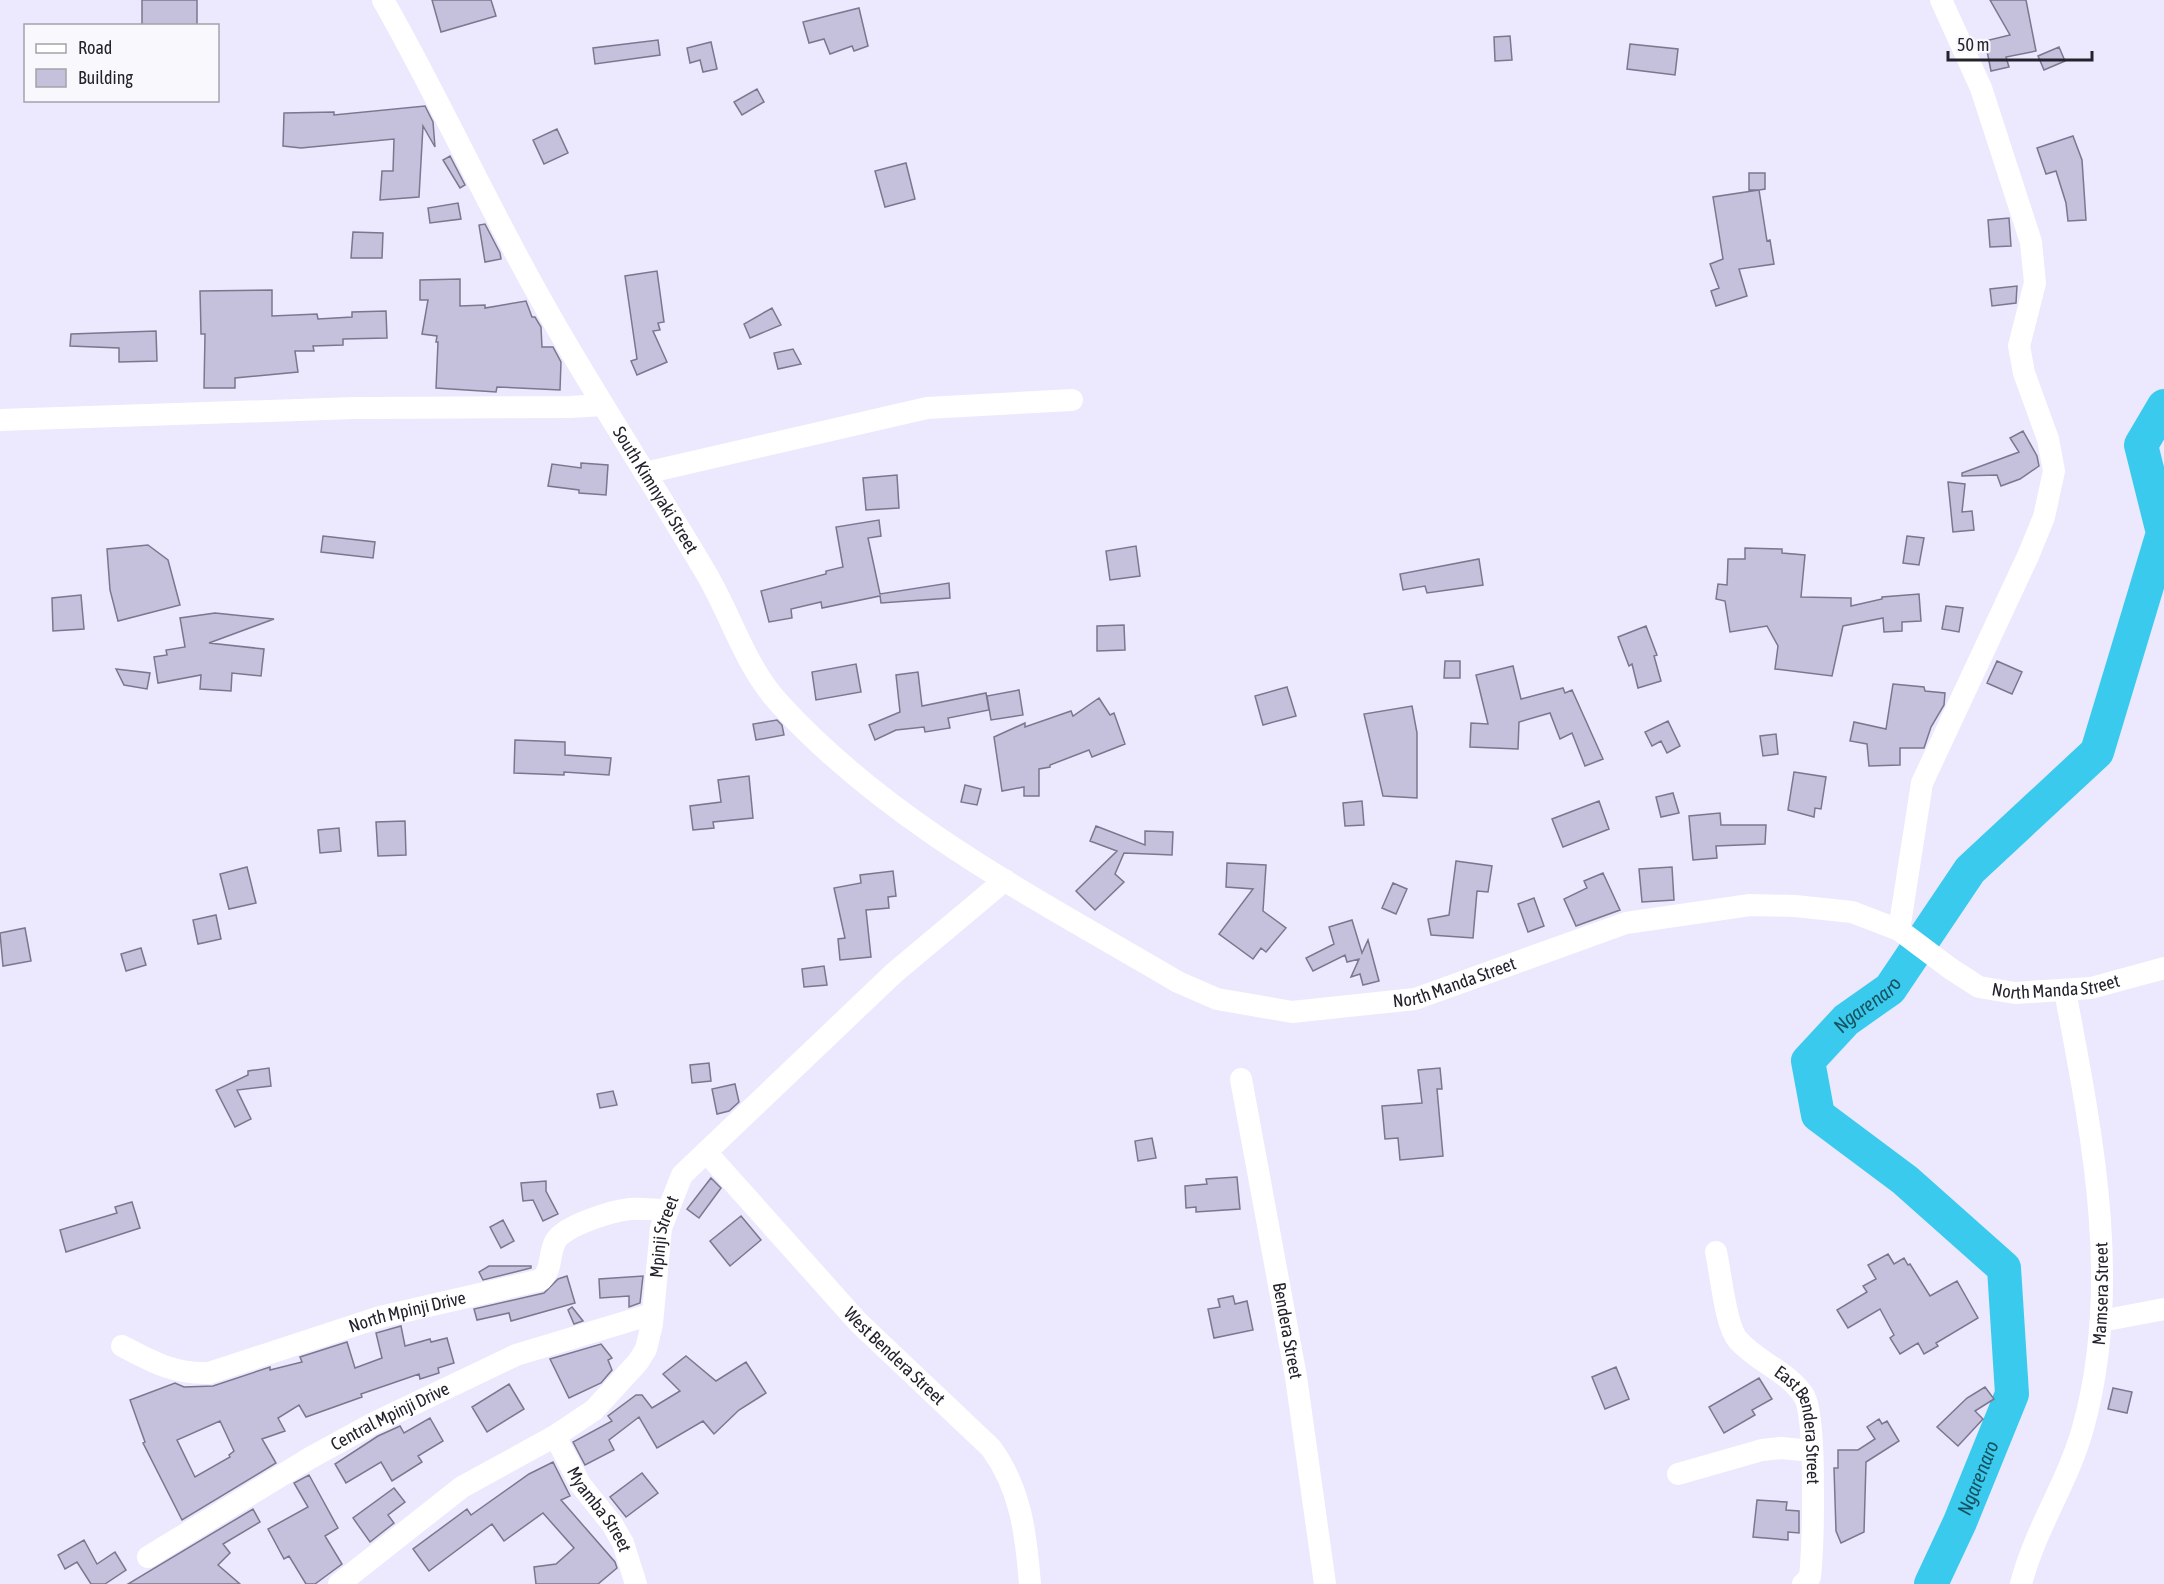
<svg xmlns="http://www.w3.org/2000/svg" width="2164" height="1584" font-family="'Asap Condensed',sans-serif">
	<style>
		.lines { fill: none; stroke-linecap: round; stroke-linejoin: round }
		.river { stroke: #39caed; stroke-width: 34 }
		.building { fill: #c5c0db; stroke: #7b778f; stroke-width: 1.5; fill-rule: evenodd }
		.street { stroke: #fff; stroke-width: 22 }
		.labels { text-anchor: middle; stroke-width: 4.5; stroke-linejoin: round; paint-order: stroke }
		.street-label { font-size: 18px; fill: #24222c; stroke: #f9f8fd }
		.water-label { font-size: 20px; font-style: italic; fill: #185261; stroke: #f9f8fd }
	</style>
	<rect width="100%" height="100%" fill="#ece8fe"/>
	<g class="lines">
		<path class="river" id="s1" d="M 1931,1584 L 1960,1522 L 2012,1394 L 2004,1268 L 1905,1180 L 1818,1115 L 1808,1061 L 1846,1020 L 1890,989 L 1970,870 L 2097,752 L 2163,533 L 2141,445 L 2164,406"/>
	</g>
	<path class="building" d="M 142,0 L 197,0 L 197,26 L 142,26 Z
		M 432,0 L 491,0 L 496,16 L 441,32 Z
		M 1990,0 L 2026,0 L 2036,51 L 2006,57 L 2009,67 L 1991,71 L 1985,41 L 2010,35 Z
		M 859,8 L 868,46 L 854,51 L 852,46 L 830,54 L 824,39 L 809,43 L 803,22 Z
		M 1510,36 L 1512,60 L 1495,61 L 1494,37 Z
		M 658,40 L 660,55 L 595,64 L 593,48 Z
		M 711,42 L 717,69 L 703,72 L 700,60 L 690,63 L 687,48 Z
		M 1630,44 L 1678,49 L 1675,75 L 1627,69 Z
		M 2059,47 L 2065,61 L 2044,70 L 2038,56 Z
		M 757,89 L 764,102 L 742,115 L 734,102 Z
		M 425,106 L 433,122 L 435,147 L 423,126 L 419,197 L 380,200 L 382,171 L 393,171 L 394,139 L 301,148 L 283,146 L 284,113 L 334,112 L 334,115 Z
		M 557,129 L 568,153 L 544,164 L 533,140 Z
		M 2073,136 L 2082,160 L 2086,220 L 2068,221 L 2066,203 L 2056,171 L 2046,174 L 2037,148 Z
		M 450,156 L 465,185 L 460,188 L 443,160 Z
		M 906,163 L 915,199 L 885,207 L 875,171 Z
		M 1749,173 L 1765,173 L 1765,189 L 1759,190 L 1767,241 L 1770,240 L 1774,264 L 1739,269 L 1747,296 L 1716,306 L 1711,291 L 1719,288 L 1710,264 L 1723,259 L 1713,197 L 1759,190 L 1749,190 Z
		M 458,203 L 461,219 L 430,223 L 428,208 Z
		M 2009,218 L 2011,246 L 1990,247 L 1988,220 Z
		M 485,224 L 500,253 L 501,259 L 485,262 L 479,225 Z
		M 353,232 L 383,233 L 382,258 L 351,258 Z
		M 657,271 L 664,322 L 658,323 L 660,330 L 653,331 L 667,362 L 637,375 L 631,361 L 637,359 L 625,276 Z
		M 460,279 L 460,306 L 485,305 L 485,308 L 526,301 L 532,317 L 535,317 L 541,327 L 542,347 L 553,347 L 561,362 L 560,390 L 497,387 L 496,392 L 436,388 L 438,342 L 436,342 L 437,336 L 422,334 L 428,300 L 420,300 L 420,280 Z
		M 2017,286 L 2016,303 L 1992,306 L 1990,289 Z
		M 272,290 L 272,316 L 317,314 L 318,319 L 352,317 L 352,312 L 386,311 L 387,338 L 343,339 L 343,345 L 313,346 L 314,351 L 295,351 L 298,372 L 235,378 L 235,388 L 204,388 L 205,334 L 201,334 L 200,291 Z
		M 772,308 L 781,325 L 750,338 L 744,324 Z
		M 156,331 L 157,361 L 119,362 L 119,348 L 70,346 L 71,334 Z
		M 793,349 L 801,364 L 778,369 L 774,353 Z
		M 2023,431 L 2037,456 L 2039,466 L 2020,479 L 2001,486 L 1997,475 L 1962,476 L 1962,473 L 2019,452 L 2010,438 Z
		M 581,463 L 608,465 L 606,495 L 579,493 L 579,490 L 548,486 L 552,464 L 581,468 Z
		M 897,475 L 899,508 L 866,510 L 863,478 Z
		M 1948,482 L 1965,484 L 1962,512 L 1972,511 L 1974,530 L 1953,532 Z
		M 879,520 L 881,536 L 868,538 L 880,594 L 949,583 L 950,598 L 881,603 L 880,596 L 822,608 L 821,602 L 791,609 L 792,618 L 769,622 L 761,591 L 826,574 L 826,571 L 843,567 L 836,527 Z
		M 323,536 L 375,542 L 373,558 L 321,552 Z
		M 1907,536 L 1924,538 L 1919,565 L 1903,563 Z
		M 148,545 L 168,560 L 180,605 L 118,621 L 110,590 L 107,549 Z
		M 1136,546 L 1140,576 L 1110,580 L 1106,551 Z
		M 1745,548 L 1782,549 L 1782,553 L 1805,555 L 1801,597 L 1851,598 L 1851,606 L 1882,599 L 1882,597 L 1919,594 L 1921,621 L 1902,622 L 1902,631 L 1884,632 L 1883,618 L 1843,626 L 1832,676 L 1775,669 L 1778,646 L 1767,626 L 1730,632 L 1725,601 L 1716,599 L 1718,584 L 1727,585 L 1728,559 L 1745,559 Z
		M 1479,559 L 1483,585 L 1427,593 L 1425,586 L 1403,590 L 1400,574 Z
		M 81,595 L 84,629 L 53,631 L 52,598 Z
		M 1946,606 L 1963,608 L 1959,632 L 1942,629 Z
		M 215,613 L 274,619 L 209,643 L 264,649 L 261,676 L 232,673 L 231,691 L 200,689 L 201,675 L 158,683 L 154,657 L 167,655 L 166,650 L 185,647 L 180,618 Z
		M 1124,625 L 1125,650 L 1097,651 L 1097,626 Z
		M 1646,626 L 1657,655 L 1654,656 L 1661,681 L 1638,688 L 1632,664 L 1629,666 L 1618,637 Z
		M 1445,661 L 1460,661 L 1460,678 L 1444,678 Z
		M 1997,661 L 2022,672 L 2012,694 L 1987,683 Z
		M 856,664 L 861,692 L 816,700 L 812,672 Z
		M 1513,666 L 1521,699 L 1563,688 L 1565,693 L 1572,690 L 1603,759 L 1585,766 L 1572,733 L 1560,739 L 1550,713 L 1519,722 L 1518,749 L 1470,747 L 1471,723 L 1488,724 L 1476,675 Z
		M 116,669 L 150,673 L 147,689 L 124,685 Z
		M 918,672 L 922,706 L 986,693 L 989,710 L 948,718 L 950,728 L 925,732 L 924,727 L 896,730 L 875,740 L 869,725 L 900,712 L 896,675 Z
		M 1893,684 L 1924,687 L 1925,691 L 1945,693 L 1944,705 L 1931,727 L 1924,748 L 1900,748 L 1900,765 L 1869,766 L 1867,744 L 1850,741 L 1854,722 L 1886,729 Z
		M 1287,687 L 1296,716 L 1263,725 L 1255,696 Z
		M 1019,690 L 1023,715 L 991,720 L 987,696 Z
		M 1099,698 L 1110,715 L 1114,713 L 1125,744 L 1092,757 L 1089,750 L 1050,765 L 1050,767 L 1039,769 L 1039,796 L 1024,796 L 1024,787 L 1002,791 L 994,737 L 1025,723 L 1025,727 L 1071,711 L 1073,716 Z
		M 1412,706 L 1417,733 L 1417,798 L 1383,796 L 1364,714 Z
		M 777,720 L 782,725 L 784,735 L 756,740 L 753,724 Z
		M 1668,721 L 1680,746 L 1667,753 L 1661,741 L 1652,746 L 1645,732 Z
		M 1776,734 L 1778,754 L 1763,756 L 1760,736 Z
		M 515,740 L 565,742 L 565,755 L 611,758 L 609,775 L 564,772 L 564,775 L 514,773 Z
		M 1794,772 L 1826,777 L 1821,809 L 1815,808 L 1814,817 L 1788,810 Z
		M 749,776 L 753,818 L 713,822 L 714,828 L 693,830 L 690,806 L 721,802 L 718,780 Z
		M 965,785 L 981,789 L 977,805 L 961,802 Z
		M 1673,793 L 1679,813 L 1661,817 L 1656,797 Z
		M 1362,801 L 1364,825 L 1345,826 L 1343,803 Z
		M 1599,801 L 1609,829 L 1563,847 L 1552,819 Z
		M 1720,813 L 1721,825 L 1766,825 L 1765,844 L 1716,846 L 1717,858 L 1693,860 L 1689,816 Z
		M 405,821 L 406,855 L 378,856 L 376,822 Z
		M 1096,826 L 1145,845 L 1145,831 L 1173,832 L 1172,855 L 1124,853 L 1115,874 L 1124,882 L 1095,910 L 1076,891 L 1117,851 L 1090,841 Z
		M 339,828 L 341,851 L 320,853 L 318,830 Z
		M 1456,861 L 1492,866 L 1488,892 L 1477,891 L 1473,938 L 1431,935 L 1428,919 L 1449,915 Z
		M 1227,863 L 1266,865 L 1263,911 L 1286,928 L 1266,952 L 1261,948 L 1253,959 L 1219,934 L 1253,889 L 1226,887 Z
		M 247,867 L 256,903 L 229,909 L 220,874 Z
		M 1672,867 L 1674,900 L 1642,902 L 1639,869 Z
		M 893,871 L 896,896 L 888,897 L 889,908 L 866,910 L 871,957 L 840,960 L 838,939 L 845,938 L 834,888 L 861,883 L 860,875 Z
		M 1603,873 L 1620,910 L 1576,926 L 1564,899 L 1587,888 L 1584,881 Z
		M 1393,883 L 1407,889 L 1396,914 L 1382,908 Z
		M 1534,898 L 1544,926 L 1528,932 L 1518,904 Z
		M 216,915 L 221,939 L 198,944 L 193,920 Z
		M 1352,920 L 1362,953 L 1368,940 L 1379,981 L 1363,985 L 1360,974 L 1351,977 L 1359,959 L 1347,962 L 1345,955 L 1313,971 L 1306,958 L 1334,944 L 1329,927 Z
		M 25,928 L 31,961 L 3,966 L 0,933 Z
		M 141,948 L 146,965 L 126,971 L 121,954 Z
		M 824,966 L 827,985 L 804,987 L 802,969 Z
		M 709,1063 L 711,1081 L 692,1083 L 690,1065 Z
		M 269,1068 L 271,1086 L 237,1090 L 251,1119 L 235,1127 L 216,1090 L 248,1075 L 248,1071 Z
		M 1440,1068 L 1442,1089 L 1437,1089 L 1443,1156 L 1400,1160 L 1398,1138 L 1385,1139 L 1382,1106 L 1422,1103 L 1418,1070 Z
		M 735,1084 L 739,1102 L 729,1111 L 717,1114 L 712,1089 Z
		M 613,1091 L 617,1105 L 600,1108 L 597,1094 Z
		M 1152,1138 L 1156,1158 L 1138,1161 L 1135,1141 Z
		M 1237,1177 L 1240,1209 L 1196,1212 L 1196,1207 L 1186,1208 L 1185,1186 L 1207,1184 L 1206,1179 Z
		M 711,1178 L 721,1188 L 699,1218 L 687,1209 Z
		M 546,1181 L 546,1191 L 558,1214 L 543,1221 L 533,1200 L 523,1201 L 521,1183 Z
		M 132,1202 L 140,1228 L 66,1252 L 60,1230 L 117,1213 L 115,1207 Z
		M 741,1216 L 761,1240 L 730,1266 L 710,1241 Z
		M 503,1220 L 514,1241 L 501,1248 L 490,1227 Z
		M 1888,1254 L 1894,1264 L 1904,1258 L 1908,1265 L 1910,1264 L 1930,1296 L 1957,1281 L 1978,1318 L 1936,1343 L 1938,1346 L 1924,1354 L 1918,1343 L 1900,1354 L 1890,1338 L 1894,1335 L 1880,1309 L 1848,1328 L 1837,1310 L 1867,1292 L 1863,1286 L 1876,1279 L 1868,1265 Z
		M 489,1266 L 531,1266 L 531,1268 L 483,1280 L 479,1272 Z
		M 567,1276 L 575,1303 L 511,1321 L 509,1313 L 477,1320 L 474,1309 L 544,1293 L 558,1279 Z
		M 643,1276 L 640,1303 L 629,1307 L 629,1296 L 600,1298 L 599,1279 Z
		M 1233,1296 L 1235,1304 L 1247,1301 L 1253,1330 L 1214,1338 L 1208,1309 L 1220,1307 L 1218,1299 Z
		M 572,1307 L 583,1321 L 574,1324 L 568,1310 Z
		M 401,1326 L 405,1346 L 430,1339 L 431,1342 L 447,1338 L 454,1363 L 438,1368 L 439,1373 L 420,1379 L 419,1374 L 361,1394 L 362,1397 L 306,1417 L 299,1405 L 278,1418 L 285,1431 L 262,1439 L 276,1463 L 182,1520 L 143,1443 L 145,1442 L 130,1400 L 175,1383 L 184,1387 L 213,1386 L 270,1367 L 270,1370 L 302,1362 L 300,1357 L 347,1342 L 355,1368 L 382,1358 L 376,1333 ZM 220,1421 L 234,1451 L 229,1455 L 230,1457 L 195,1477 L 177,1440 Z
		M 601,1344 L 612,1358 L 608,1360 L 612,1370 L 601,1383 L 569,1398 L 550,1359 Z
		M 686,1356 L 716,1381 L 746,1362 L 766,1393 L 739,1410 L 714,1434 L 703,1421 L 657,1448 L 639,1417 L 609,1440 L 614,1450 L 585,1465 L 573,1442 L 612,1421 L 608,1416 L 636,1395 L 642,1395 L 652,1408 L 680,1391 L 663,1374 Z
		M 1616,1367 L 1629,1399 L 1605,1409 L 1592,1377 Z
		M 1759,1378 L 1772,1399 L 1752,1410 L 1755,1415 L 1724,1433 L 1709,1407 Z
		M 509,1384 L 524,1409 L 487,1432 L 472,1407 Z
		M 1985,1387 L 1994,1399 L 1975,1411 L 1983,1419 L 1958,1446 L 1937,1427 L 1967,1398 Z
		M 2113,1388 L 2132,1392 L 2127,1413 L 2108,1409 Z
		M 430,1418 L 443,1441 L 418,1456 L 422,1462 L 392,1481 L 381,1462 L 346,1483 L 335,1464 L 378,1436 L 400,1426 L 404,1433 Z
		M 1879,1419 L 1882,1424 L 1887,1421 L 1899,1441 L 1866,1462 L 1864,1532 L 1841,1543 L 1836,1531 L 1834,1468 L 1838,1468 L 1838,1450 L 1858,1450 L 1875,1439 L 1867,1427 Z
		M 553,1462 L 570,1496 L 561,1500 L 615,1562 L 617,1568 L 598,1584 L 536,1584 L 534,1567 L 556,1564 L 574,1548 L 543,1513 L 504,1541 L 492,1524 L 429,1571 L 413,1549 L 467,1509 L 471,1515 L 529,1474 Z
		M 642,1473 L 658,1493 L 626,1517 L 610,1497 Z
		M 309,1475 L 338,1528 L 325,1536 L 342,1564 L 315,1584 L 306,1584 L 289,1556 L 284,1559 L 268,1529 L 308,1507 L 294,1483 Z
		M 394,1488 L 405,1502 L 388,1515 L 394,1523 L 370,1542 L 353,1518 Z
		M 1757,1500 L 1787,1502 L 1786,1510 L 1799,1511 L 1799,1533 L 1788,1532 L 1788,1540 L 1753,1537 Z
		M 253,1509 L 260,1522 L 223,1544 L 230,1553 L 218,1565 L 240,1584 L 128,1584 Z
		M 84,1540 L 97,1564 L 115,1552 L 126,1570 L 105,1584 L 91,1584 L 77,1562 L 65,1569 L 58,1555 Z"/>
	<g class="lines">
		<g class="street">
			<path id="s2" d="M 383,0 C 440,100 487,205 544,305 C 595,396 653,483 706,573 C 731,615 745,666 779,703 C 889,824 1039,900 1178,982 L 1217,999 L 1292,1012 L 1415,999 L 1626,923 L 1750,905 L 1795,906 L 1852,912 L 1899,930 L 1951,969 L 1979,987 L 2015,993 L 2091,988 L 2164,968"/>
			<path d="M 0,420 L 355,408 L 570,407 L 603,405"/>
			<path d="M 645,473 L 927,408 L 1072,400"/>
			<path d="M 1899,930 L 1922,783 L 2028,556 L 2044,517 L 2054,471 L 2048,439 L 2024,373 L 2019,346 L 2035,283 L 2031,242 L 1981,88 L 1941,0"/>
			<path id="s3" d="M 1241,1079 L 1296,1377 L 1325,1584"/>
			<path id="s4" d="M 706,1152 L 858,1322 L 991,1448 C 1021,1489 1026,1534 1030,1584"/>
			<path id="s5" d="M 1716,1252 C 1721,1273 1725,1326 1738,1340 C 1757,1362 1788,1371 1804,1396 C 1817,1416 1813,1548 1810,1577 L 1803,1584"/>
			<path d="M 2101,1321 L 2164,1309"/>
			<path id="s6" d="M 122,1346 C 153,1362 173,1374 209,1373 L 380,1317 L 541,1280 C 553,1268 548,1256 555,1242 C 562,1226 612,1211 630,1209 C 642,1208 655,1210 667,1210"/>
			<path id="s7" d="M 555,1436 L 580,1484 L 612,1524 L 623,1543 L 636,1584"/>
			<path d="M 1678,1474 L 1762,1450 L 1781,1448 L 1812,1451"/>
			<path id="s8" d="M 148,1557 L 310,1458 L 372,1424 L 516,1355 L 652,1314"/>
			<path id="s9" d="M 339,1584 L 462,1487 L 555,1436 L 594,1410 L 638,1362 L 646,1349 L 652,1324 L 661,1228 L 682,1175 L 894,973 L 1005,880"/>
			<path id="s10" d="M 2021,1584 C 2035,1529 2068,1482 2083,1428 C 2123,1285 2092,1134 2065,991"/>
		</g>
	</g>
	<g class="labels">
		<g class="street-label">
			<text dy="6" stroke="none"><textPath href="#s2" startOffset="561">South Kimnyaki Street</textPath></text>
			<text dy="6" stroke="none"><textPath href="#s2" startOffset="1581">North Manda Street</textPath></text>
			<text dy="6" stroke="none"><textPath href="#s2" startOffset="2217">North Manda Street</textPath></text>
			<text dy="6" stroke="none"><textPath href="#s9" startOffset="504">Mpinji Street</textPath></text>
			<text dy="6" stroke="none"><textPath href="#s10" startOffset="304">Mamsera Street</textPath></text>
			<text dy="6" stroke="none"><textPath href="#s6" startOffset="300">North Mpinji Drive</textPath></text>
			<text dy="6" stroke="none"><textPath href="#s3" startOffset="256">Bendera Street</textPath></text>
			<text dy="6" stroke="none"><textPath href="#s4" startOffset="278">West Bendera Street</textPath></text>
			<text dy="6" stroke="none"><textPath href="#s8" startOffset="280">Central Mpinji Drive</textPath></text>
			<text dy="6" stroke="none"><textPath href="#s5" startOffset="204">East Bendera Street</textPath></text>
			<text dy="6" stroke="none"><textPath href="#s7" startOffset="86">Myamba Street</textPath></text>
		</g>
		<g class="water-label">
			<text dy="7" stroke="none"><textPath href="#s1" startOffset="711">Ngarenaro</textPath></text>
			<text dy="7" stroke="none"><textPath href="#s1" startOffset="116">Ngarenaro</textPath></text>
		</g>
	</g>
	<rect x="24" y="24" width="195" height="78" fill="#f9f8fd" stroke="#a4a2a9" stroke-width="1.5"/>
	<rect x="36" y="44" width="30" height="9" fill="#ffffff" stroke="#a4a2a9" stroke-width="1.5"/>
	<text x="78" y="54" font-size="18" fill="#24222c">Road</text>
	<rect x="36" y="69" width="30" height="18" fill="#c5c0db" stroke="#a4a2a9" stroke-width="1.5"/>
	<text x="78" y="84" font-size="18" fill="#24222c">Building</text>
	<path d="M1948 51v9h144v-9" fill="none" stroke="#24222c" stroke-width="3"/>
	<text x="1957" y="51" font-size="18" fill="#24222c" stroke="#f9f8fd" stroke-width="4.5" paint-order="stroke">50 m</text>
</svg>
